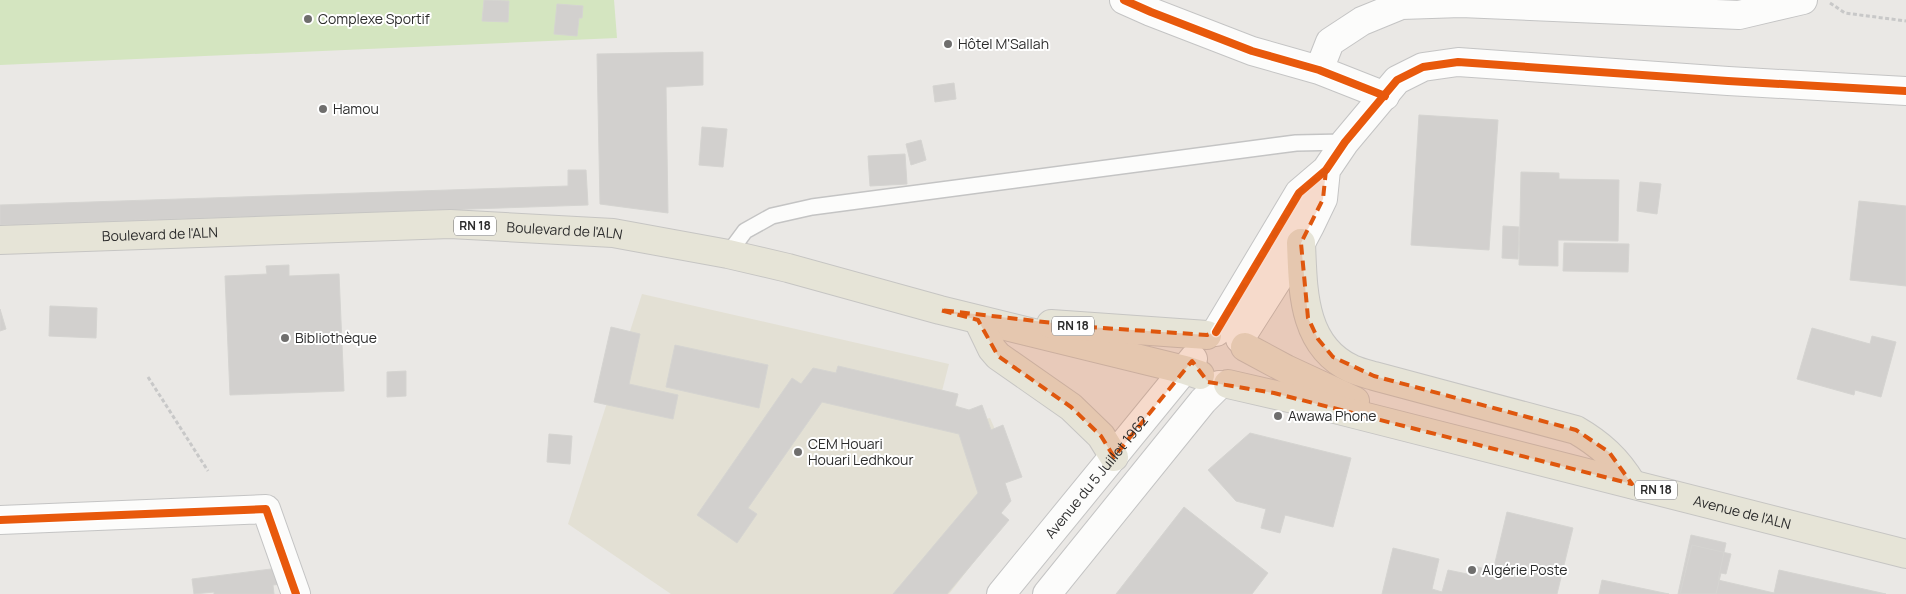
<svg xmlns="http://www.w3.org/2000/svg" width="1906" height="594" font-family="Manrope,sans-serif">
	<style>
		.education { fill: #e3e0d4 }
		.pitch { fill: #d4e5c0 }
		.building { fill: #d2d0ce; stroke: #d5d4d1 }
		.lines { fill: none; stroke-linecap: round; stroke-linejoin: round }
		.service-casing { stroke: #c4c4c4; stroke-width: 18 }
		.minor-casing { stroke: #c4c4c4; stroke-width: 30 }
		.tertiary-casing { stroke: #c4c4c4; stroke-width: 30 }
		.secondary-casing { stroke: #c4c4c4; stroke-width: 30 }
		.primary-casing { stroke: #c6c5c3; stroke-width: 30 }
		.path { stroke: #c8c8c8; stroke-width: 3; stroke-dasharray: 4 2.5; stroke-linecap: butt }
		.service { stroke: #fcfcfb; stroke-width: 15 }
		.minor { stroke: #fcfcfb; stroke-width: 28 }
		.tertiary { stroke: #fcfcfb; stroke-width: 28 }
		.secondary { stroke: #fcfcfb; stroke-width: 28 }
		.primary { stroke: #e6e4d7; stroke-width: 28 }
		.cycleway-casing { stroke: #fff; stroke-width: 11 }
		.cycleway { stroke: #e8590c; stroke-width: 8 }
		.marked { fill: #df570e; fill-opacity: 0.2; stroke: #df570e; stroke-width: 4; stroke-dasharray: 10 6; stroke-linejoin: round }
		.poi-dot { fill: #6f6e6d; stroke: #fff; stroke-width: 2 }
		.labels { text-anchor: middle; stroke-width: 4; stroke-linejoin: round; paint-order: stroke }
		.shield { fill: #fff; stroke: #6c6c6c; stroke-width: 1 }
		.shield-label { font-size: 12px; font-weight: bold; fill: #2d2d2d }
		.poi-label { font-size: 14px; fill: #2d2d2d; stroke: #fff; text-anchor: start }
		.street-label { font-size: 14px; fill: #2d2d2d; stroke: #fff }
	</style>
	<rect width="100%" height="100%" fill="#eae8e5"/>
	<path class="education" d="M 642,294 L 949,364 L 942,391 L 942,401 L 958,406 L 965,424 L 990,418 L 1017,479 L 996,485 L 1001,527 L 949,594 L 671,594 L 568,524 Z"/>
	<path class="pitch" d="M 0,0 L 614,0 L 617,38 L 0,65 Z"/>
	<path class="building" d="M 484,0 L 509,1 L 508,22 L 482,21 Z
		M 557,4 L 583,6 L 582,18 L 579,18 L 577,36 L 554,34 Z
		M 703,52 L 703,85 L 666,87 L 668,213 L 600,204 L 597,54 Z
		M 954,83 L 956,99 L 935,102 L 933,86 Z
		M 1419,115 L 1498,120 L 1489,250 L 1411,245 Z
		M 702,127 L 727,129 L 723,167 L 699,165 Z
		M 921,140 L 926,160 L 911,165 L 906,144 Z
		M 905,154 L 907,184 L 870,186 L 868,156 Z
		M 568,170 L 586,170 L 588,205 L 0,225 L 0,205 L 568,186 Z
		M 1521,172 L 1559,173 L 1559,179 L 1619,180 L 1618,241 L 1558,240 L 1558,266 L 1519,265 Z
		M 1640,182 L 1661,184 L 1657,214 L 1637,211 Z
		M 1859,201 L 1906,206 L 1906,286 L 1850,280 Z
		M 1503,226 L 1519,227 L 1518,259 L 1502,258 Z
		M 1564,243 L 1629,244 L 1628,272 L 1563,271 Z
		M 289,265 L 289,276 L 339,274 L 344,391 L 230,395 L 225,276 L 267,274 L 266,266 Z
		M 50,306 L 97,308 L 96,338 L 49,336 Z
		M 0,309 L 6,329 L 0,331 Z
		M 611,327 L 640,334 L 629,384 L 678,395 L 673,419 L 594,402 Z
		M 1812,328 L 1870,344 L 1872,336 L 1896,342 L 1881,397 L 1855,390 L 1854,395 L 1797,379 Z
		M 675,345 L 768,365 L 759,408 L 666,387 Z
		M 838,366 L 958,394 L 955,406 L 969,410 L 982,405 L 991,430 L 1003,425 L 1022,477 L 1005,483 L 1011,501 L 1001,513 L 1009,520 L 947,594 L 893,594 L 978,493 L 959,434 L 822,402 L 748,508 L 757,514 L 737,543 L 697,515 L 792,378 L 801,384 L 813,368 L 836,373 Z
		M 406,371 L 406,396 L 387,397 L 387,372 Z
		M 1250,433 L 1351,458 L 1333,527 L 1285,515 L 1280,533 L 1261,528 L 1266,509 L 1236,501 L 1208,470 Z
		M 549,434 L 572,436 L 570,464 L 547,462 Z
		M 1184,507 L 1268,573 L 1252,594 L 1116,594 Z
		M 1507,512 L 1573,528 L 1557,594 L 1382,594 L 1393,548 L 1439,559 L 1432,589 L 1442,592 L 1448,570 L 1472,575 L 1474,566 L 1493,571 Z
		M 1691,535 L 1726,543 L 1718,580 L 1774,593 L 1779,570 L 1886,594 L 1678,594 Z
		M 1692,545 L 1731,554 L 1726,574 L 1721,573 L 1716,594 L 1680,594 Z
		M 279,568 L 282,584 L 273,585 L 274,594 L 214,594 L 214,592 L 194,594 L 192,579 Z
		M 1602,580 L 1669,594 L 1599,594 Z"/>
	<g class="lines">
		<g class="service-casing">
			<path id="service" d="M 728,254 L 745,231 L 772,216 L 812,207 L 1296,143 L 1345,142"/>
		</g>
		<g class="minor-casing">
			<path id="minor" d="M 1124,0 L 1151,12 L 1252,51 L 1319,70 L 1385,96
				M 1319,70 L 1330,42 L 1362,21 L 1401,5 L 1461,3 L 1739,15 L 1803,0
				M 0,520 L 266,509 L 296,594"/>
		</g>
		<g class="tertiary-casing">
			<path id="tertiary" d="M 1216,332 L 1299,193 L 1326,170 L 1345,142 L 1397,80 L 1423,67 L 1458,62 L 1728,81 L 1906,91
				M 1240,339 L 1301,243 L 1310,226 L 1323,199 L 1326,170"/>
		</g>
		<g class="secondary-casing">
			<g id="secondary">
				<path id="s1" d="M 1001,594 L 1193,359"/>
				<path d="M 1047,594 L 1203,401 L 1219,385"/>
			</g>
		</g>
		<g class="primary-casing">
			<g id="primary">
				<path id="s2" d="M 0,240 L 450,224 L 613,233 L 728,254 L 788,268 L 940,310 L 1185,370 L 1200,375"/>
				<path d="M 1301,243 C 1303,290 1302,346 1352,369 C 1359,372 1367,374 1374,376 L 1576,430 C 1600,444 1617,459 1632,484"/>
				<path d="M 978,320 L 992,349 L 998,356 L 1071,407 L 1101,436 L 1114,457"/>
				<path d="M 1051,324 L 1207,335"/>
				<path d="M 1245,347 L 1286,369 L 1355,401"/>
				<path id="s3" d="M 1228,384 L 1319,405 L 1906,554"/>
			</g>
		</g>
		<path class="path" d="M 1830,3 L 1845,13 L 1906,21
			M 148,377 L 208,471"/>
		<use href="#service" class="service"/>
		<use href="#minor" class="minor"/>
		<use href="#tertiary" class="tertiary"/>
		<use href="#secondary" class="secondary"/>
		<use href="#primary" class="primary"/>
		<g class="cycleway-casing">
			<path id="cycleway" d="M 1124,0 L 1151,12 L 1252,51 L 1319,70 L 1385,96
				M 1216,332 L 1299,193 L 1326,170 L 1345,142 L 1397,80 L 1423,67 L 1458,62 L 1728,81 L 1906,91
				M 0,520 L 266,509 L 296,594"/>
		</g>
		<use href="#cycleway" class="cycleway"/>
	</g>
	<path class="marked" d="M 1326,170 L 1323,199 L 1301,243 L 1308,318 L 1318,339 L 1333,357 L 1374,376 L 1576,430 L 1609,452 L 1632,484 L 1274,393 L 1208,382 L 1192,361 L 1114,457 L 1101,436 L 1071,407 L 998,356 L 978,320 L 940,310 L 1088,327 L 1207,335 L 1216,332 L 1299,193 Z"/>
	<g class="poi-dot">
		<circle cx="308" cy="19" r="5"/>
		<circle cx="948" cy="44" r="5"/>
		<circle cx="323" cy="109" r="5"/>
		<circle cx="285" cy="338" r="5"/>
		<circle cx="1278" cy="416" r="5"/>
		<circle cx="798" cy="452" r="5"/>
		<circle cx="1472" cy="570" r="5"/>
	</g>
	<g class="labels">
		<g class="shield">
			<rect x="454" y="216.5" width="42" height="19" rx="4"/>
			<rect x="1052" y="316.5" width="42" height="19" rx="4"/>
			<rect x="1635" y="480.5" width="42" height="19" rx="4"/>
		</g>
		<g class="shield-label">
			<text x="475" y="230">RN 18</text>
			<text x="1073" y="330">RN 18</text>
			<text x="1656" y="494">RN 18</text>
		</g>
		<g class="poi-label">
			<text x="318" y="24">Complexe Sportif</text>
			<text x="958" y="49">Hôtel M'Sallah</text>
			<text x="333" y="114">Hamou</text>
			<text x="295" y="343">Bibliothèque</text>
			<text x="1288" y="421">Awawa Phone</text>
			<text x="808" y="449">CEM Houari<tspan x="808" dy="16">Houari Ledhkour</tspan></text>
			<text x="1482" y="575">Algérie Poste</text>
		</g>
		<g class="street-label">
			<text dy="5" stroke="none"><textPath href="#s2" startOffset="565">Boulevard de l'ALN</textPath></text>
			<text dy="5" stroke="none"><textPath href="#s2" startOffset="160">Boulevard de l'ALN</textPath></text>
			<text dy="5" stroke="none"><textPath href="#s1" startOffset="151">Avenue du 5 Juillet 1962</textPath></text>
			<text dy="5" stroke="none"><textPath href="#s3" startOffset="530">Avenue de l'ALN</textPath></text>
		</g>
	</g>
</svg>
